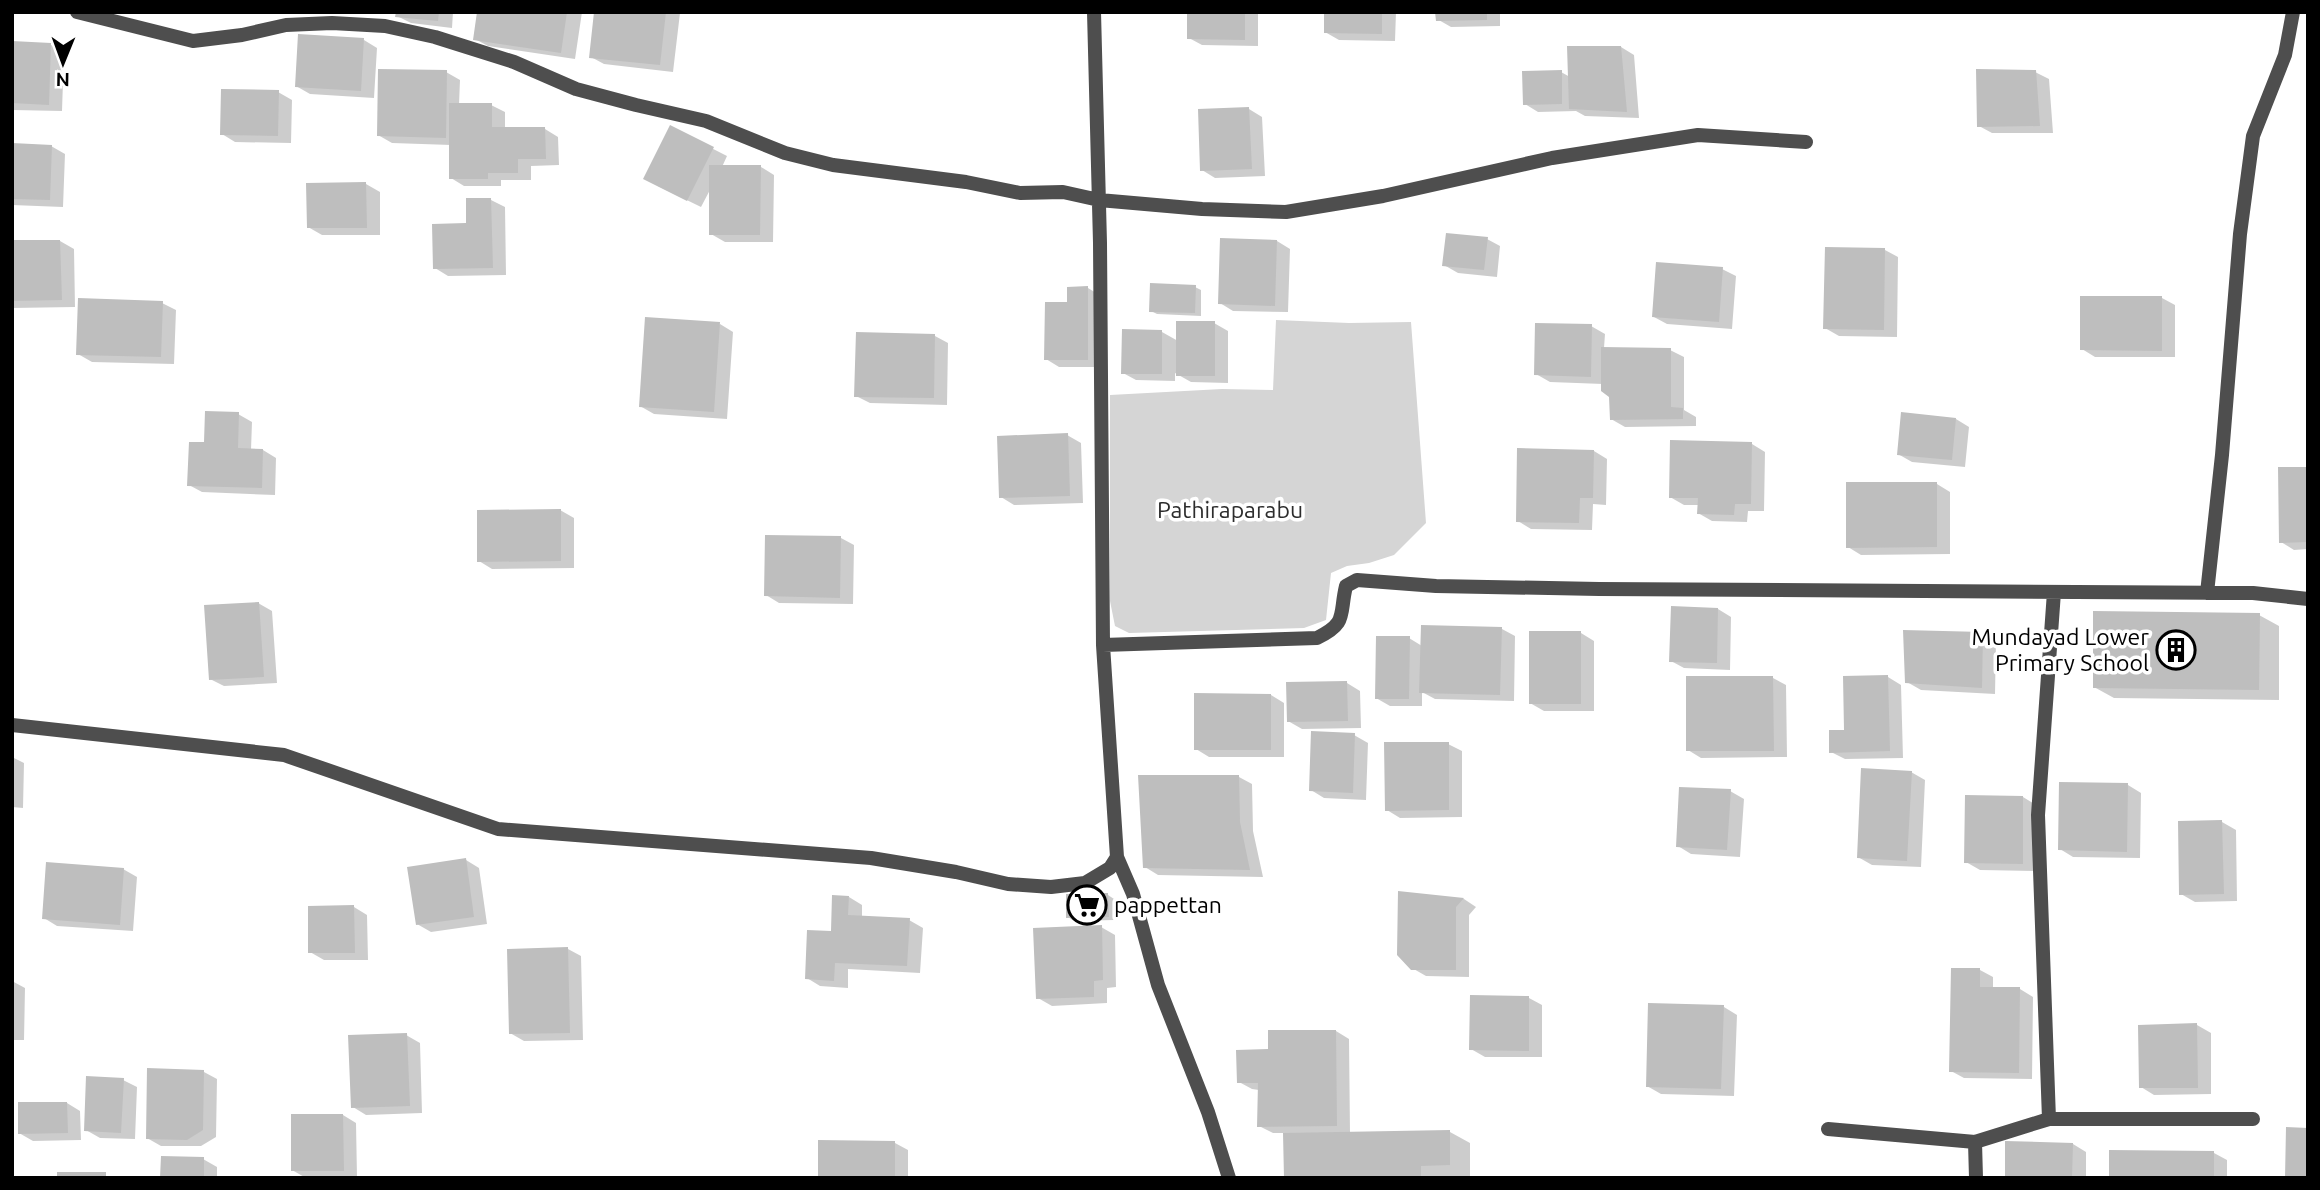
<svg xmlns="http://www.w3.org/2000/svg" width="2320" height="1190" font-family="Ubuntu,sans-serif">
	<style>
		.green { fill: #d5d5d5 }
		.shadow { fill: #0003 }
		.building { fill: #bebebe }
		.lines { fill: none; stroke-linecap: round; stroke-linejoin: round }
		.street { stroke: #4e4e4e; stroke-width: 14 }
		.labels { text-anchor: middle; stroke-width: 7; stroke-linejoin: round; paint-order: stroke }
		.park-label { font-size: 23px; fill: #2c2c2c; stroke: #fff }
		.poi-label { font-size: 23px; fill: #000; stroke: #fff; text-anchor: end }
	</style>
	<rect width="100%" height="100%" fill="#fff"/>
	<path class="green" d="M 1276,320 L 1349,323 L 1411,322 L 1426,523 L 1394,555 L 1369,563 L 1347,566 L 1331,573 L 1326,620 L 1304,628 L 1129,633 L 1115,626 L 1110,601 L 1110,395 L 1222,389 L 1273,390 Z"/>
	<path class="shadow" d="M 398,12 L 453,12 L 452,28 L 411,23 L 397,16 Z
		M 479,12 L 582,12 L 575,59 L 488,46 L 475,39 Z
		M 596,12 L 680,13 L 673,72 L 604,64 L 591,57 Z
		M 1189,12 L 1258,12 L 1258,46 L 1202,45 L 1189,38 Z
		M 1326,12 L 1396,12 L 1395,41 L 1339,40 L 1325,32 Z
		M 1437,12 L 1500,12 L 1500,26 L 1451,27 L 1437,19 Z
		M 1788,12 L 1828,12 L 1791,14 Z
		M 364,40 L 377,48 L 374,98 L 310,94 L 296,86 Z
		M 12,43 L 51,45 L 64,52 L 62,111 L 12,110 Z
		M 1621,47 L 1634,55 L 1639,118 L 1585,116 L 1576,111 L 1538,112 L 1525,104 L 1561,72 L 1570,77 Z
		M 446,72 L 460,80 L 459,105 L 491,105 L 505,112 L 505,129 L 545,129 L 558,137 L 559,165 L 531,166 L 531,180 L 501,180 L 501,186 L 464,186 L 451,178 L 451,145 L 392,143 L 378,135 Z
		M 2035,72 L 2049,79 L 2053,133 L 1992,133 L 1979,126 Z
		M 278,92 L 292,100 L 291,143 L 235,142 L 222,134 Z
		M 1249,109 L 1262,117 L 1265,176 L 1215,178 L 1202,170 Z
		M 670,127 L 727,156 L 722,167 L 761,167 L 774,175 L 773,242 L 725,242 L 711,234 L 711,188 L 701,207 L 658,186 Z
		M 12,145 L 51,146 L 65,154 L 63,207 L 12,205 Z
		M 366,184 L 380,192 L 380,235 L 322,235 L 308,227 Z
		M 491,200 L 505,207 L 506,275 L 448,276 L 435,268 L 468,224 Z
		M 1487,239 L 1500,246 L 1497,277 L 1458,273 L 1444,265 Z
		M 60,241 L 74,249 L 75,307 L 12,308 L 12,242 Z
		M 1277,241 L 1290,249 L 1288,312 L 1233,311 L 1220,303 Z
		M 1885,250 L 1898,257 L 1897,337 L 1839,336 L 1825,328 Z
		M 1722,269 L 1736,276 L 1732,329 L 1667,324 L 1654,317 Z
		M 1195,287 L 1201,290 L 1201,316 L 1157,314 L 1151,311 Z
		M 1088,288 L 1101,296 L 1101,367 L 1059,367 L 1046,359 L 1068,304 Z
		M 2162,298 L 2175,305 L 2175,357 L 2095,357 L 2082,349 Z
		M 162,303 L 176,310 L 174,364 L 92,362 L 78,354 Z
		M 1214,323 L 1228,331 L 1228,383 L 1191,382 L 1175,373 L 1175,381 L 1136,380 L 1123,373 L 1162,332 L 1178,341 Z
		M 720,324 L 733,332 L 727,419 L 654,414 L 640,406 Z
		M 1591,326 L 1605,334 L 1604,348 L 1670,350 L 1684,357 L 1684,410 L 1696,417 L 1696,426 L 1625,427 L 1611,419 L 1611,397 L 1603,384 L 1550,382 L 1536,374 Z
		M 935,336 L 948,343 L 947,405 L 870,403 L 856,396 Z
		M 238,414 L 252,422 L 251,450 L 263,450 L 276,458 L 275,495 L 202,492 L 189,485 L 205,444 Z
		M 1956,419 L 1969,427 L 1965,467 L 1912,462 L 1898,454 Z
		M 1067,435 L 1081,443 L 1083,503 L 1014,505 L 1001,497 Z
		M 1752,444 L 1765,452 L 1764,511 L 1748,511 L 1747,522 L 1712,521 L 1698,513 L 1699,505 L 1684,505 L 1670,497 Z
		M 1594,451 L 1607,459 L 1606,505 L 1593,504 L 1592,530 L 1531,529 L 1518,521 Z
		M 2308,469 L 2308,549 L 2294,550 L 2281,542 Z
		M 1937,484 L 1950,492 L 1950,554 L 1861,555 L 1848,547 Z
		M 560,510 L 574,518 L 574,568 L 492,569 L 479,561 Z
		M 841,538 L 854,545 L 853,604 L 779,603 L 766,595 Z
		M 258,603 L 272,611 L 277,683 L 224,686 L 210,679 Z
		M 1718,609 L 1731,617 L 1730,670 L 1684,668 L 1671,661 Z
		M 2259,615 L 2279,626 L 2279,700 L 2114,698 L 2094,687 Z
		M 1502,629 L 1515,636 L 1514,701 L 1435,699 L 1422,692 L 1422,706 L 1390,706 L 1376,698 L 1409,638 L 1422,646 Z
		M 1581,633 L 1594,641 L 1594,711 L 1544,711 L 1530,703 Z
		M 1983,634 L 1996,641 L 1995,694 L 1921,690 L 1907,682 Z
		M 1888,677 L 1901,685 L 1903,758 L 1845,759 L 1831,752 Z
		M 1773,678 L 1786,685 L 1787,757 L 1701,758 L 1688,750 Z
		M 1347,683 L 1360,691 L 1361,728 L 1302,729 L 1288,721 Z
		M 1271,695 L 1284,703 L 1284,757 L 1209,757 L 1196,749 Z
		M 1354,735 L 1368,743 L 1366,800 L 1324,798 L 1311,790 Z
		M 1448,744 L 1462,751 L 1462,817 L 1400,818 L 1387,810 Z
		M 12,757 L 24,763 L 23,808 L 12,807 Z
		M 1911,772 L 1925,780 L 1921,867 L 1872,865 L 1858,857 Z
		M 1239,777 L 1252,784 L 1253,831 L 1263,877 L 1158,875 L 1145,867 Z
		M 2128,785 L 2141,793 L 2140,858 L 2073,857 L 2060,849 Z
		M 1730,791 L 1744,799 L 1740,857 L 1691,854 L 1678,846 Z
		M 2023,797 L 2036,805 L 2036,871 L 1980,870 L 1966,862 Z
		M 2222,822 L 2236,830 L 2237,901 L 2195,902 L 2181,894 Z
		M 466,860 L 479,868 L 487,924 L 431,932 L 417,924 Z
		M 123,869 L 137,877 L 133,931 L 57,926 L 44,918 Z
		M 1400,893 L 1464,899 L 1476,907 L 1469,915 L 1469,977 L 1426,976 L 1412,968 Z
		M 1108,895 L 1114,899 L 1114,920 L 1074,921 L 1068,917 Z
		M 849,897 L 862,905 L 862,918 L 909,920 L 923,928 L 920,973 L 848,969 L 848,988 L 820,986 L 807,978 Z
		M 354,907 L 367,915 L 368,960 L 324,960 L 310,952 Z
		M 1101,927 L 1115,935 L 1116,987 L 1107,988 L 1107,1003 L 1052,1006 L 1038,998 Z
		M 568,949 L 581,956 L 583,1040 L 524,1041 L 510,1033 Z
		M 1980,970 L 1993,977 L 1993,989 L 2020,989 L 2033,997 L 2032,1079 L 1964,1078 L 1951,1071 Z
		M 12,981 L 25,988 L 24,1040 L 12,1040 Z
		M 1529,998 L 1542,1005 L 1542,1057 L 1485,1057 L 1471,1049 Z
		M 1724,1007 L 1737,1015 L 1734,1096 L 1661,1094 L 1647,1086 Z
		M 2197,1025 L 2211,1033 L 2211,1094 L 2154,1095 L 2141,1087 Z
		M 1336,1031 L 1349,1039 L 1350,1133 L 1450,1132 L 1470,1143 L 1470,1176 L 1286,1178 L 1285,1133 L 1273,1133 L 1259,1126 L 1259,1090 L 1252,1089 L 1239,1082 L 1270,1051 Z
		M 406,1035 L 420,1043 L 422,1113 L 366,1115 L 353,1107 Z
		M 204,1072 L 217,1079 L 216,1137 L 201,1146 L 161,1146 L 147,1138 Z
		M 123,1080 L 137,1087 L 135,1139 L 100,1138 L 86,1130 Z
		M 67,1103 L 80,1111 L 81,1140 L 33,1141 L 19,1133 Z
		M 343,1115 L 356,1123 L 357,1177 L 306,1178 L 292,1170 Z
		M 895,1143 L 908,1150 L 908,1178 L 819,1178 Z
		M 2073,1144 L 2086,1152 L 2086,1178 L 2006,1178 Z
		M 2214,1153 L 2227,1160 L 2227,1178 L 2110,1178 Z
		M 203,1159 L 217,1167 L 217,1178 L 162,1178 Z"/>
	<path class="building" d="M 396,12 L 439,12 L 438,21 L 395,17 Z
		M 477,12 L 567,12 L 561,53 L 473,40 Z
		M 594,12 L 666,12 L 660,65 L 589,58 Z
		M 1187,12 L 1245,12 L 1245,40 L 1187,39 Z
		M 1324,12 L 1382,12 L 1382,34 L 1324,33 Z
		M 1435,12 L 1487,12 L 1487,20 L 1436,21 Z
		M 298,34 L 364,38 L 361,91 L 295,87 Z
		M 12,41 L 51,43 L 49,105 L 12,103 Z
		M 1567,46 L 1621,46 L 1627,112 L 1569,109 Z
		M 378,69 L 447,70 L 446,138 L 377,136 Z
		M 1976,69 L 2036,70 L 2040,126 L 1977,127 Z
		M 1562,70 L 1562,104 L 1523,105 L 1522,71 Z
		M 221,89 L 279,90 L 278,136 L 220,135 Z
		M 449,103 L 492,103 L 492,127 L 545,127 L 546,159 L 518,159 L 518,173 L 488,173 L 488,179 L 449,179 Z
		M 1249,107 L 1252,169 L 1200,171 L 1198,109 Z
		M 670,125 L 714,147 L 687,201 L 643,179 Z
		M 12,143 L 52,145 L 50,200 L 12,199 Z
		M 709,165 L 761,165 L 760,235 L 709,235 Z
		M 366,182 L 367,228 L 307,228 L 306,183 Z
		M 466,198 L 491,198 L 493,268 L 433,269 L 432,224 L 466,223 Z
		M 1446,233 L 1488,237 L 1484,270 L 1442,266 Z
		M 1220,238 L 1277,240 L 1275,306 L 1218,304 Z
		M 12,240 L 60,240 L 62,300 L 12,301 Z
		M 1825,247 L 1885,248 L 1884,330 L 1823,329 Z
		M 1656,262 L 1723,267 L 1719,322 L 1652,317 Z
		M 1150,283 L 1196,285 L 1195,313 L 1149,312 Z
		M 1088,286 L 1088,360 L 1044,360 L 1045,302 L 1067,302 L 1067,287 Z
		M 2080,296 L 2162,296 L 2162,351 L 2080,350 Z
		M 78,298 L 163,301 L 161,357 L 76,355 Z
		M 645,317 L 720,322 L 714,412 L 639,407 Z
		M 1176,321 L 1215,321 L 1215,376 L 1176,376 Z
		M 1535,323 L 1592,324 L 1591,377 L 1534,375 Z
		M 1122,329 L 1162,330 L 1162,374 L 1121,374 Z
		M 856,332 L 935,334 L 934,398 L 854,397 Z
		M 1601,347 L 1671,348 L 1671,407 L 1683,408 L 1683,419 L 1610,420 L 1609,397 L 1601,391 Z
		M 205,411 L 239,412 L 238,448 L 263,449 L 262,488 L 187,486 L 189,442 L 204,442 Z
		M 1901,412 L 1956,418 L 1952,460 L 1897,455 Z
		M 1068,433 L 1070,496 L 999,498 L 997,436 Z
		M 1670,440 L 1752,442 L 1751,504 L 1735,504 L 1734,515 L 1697,514 L 1698,498 L 1669,498 Z
		M 1517,448 L 1594,450 L 1593,498 L 1580,498 L 1579,523 L 1516,522 Z
		M 2278,467 L 2308,467 L 2308,542 L 2279,543 Z
		M 1846,482 L 1937,482 L 1937,547 L 1846,548 Z
		M 561,509 L 561,561 L 477,562 L 477,510 Z
		M 765,535 L 841,536 L 840,598 L 764,596 Z
		M 259,602 L 264,677 L 209,680 L 204,605 Z
		M 1671,606 L 1718,608 L 1717,663 L 1669,662 Z
		M 2093,611 L 2260,613 L 2259,690 L 2093,688 Z
		M 1421,625 L 1502,627 L 1500,695 L 1419,693 Z
		M 1903,630 L 1983,632 L 1982,688 L 1905,683 Z
		M 1529,631 L 1581,631 L 1581,704 L 1529,704 Z
		M 1376,636 L 1410,636 L 1409,699 L 1375,699 Z
		M 1888,675 L 1890,751 L 1829,753 L 1829,730 L 1844,730 L 1843,676 Z
		M 1686,676 L 1773,676 L 1774,751 L 1686,751 Z
		M 1347,681 L 1348,721 L 1287,722 L 1286,682 Z
		M 1194,693 L 1271,694 L 1271,750 L 1194,750 Z
		M 1311,731 L 1355,733 L 1353,793 L 1309,791 Z
		M 1384,742 L 1449,742 L 1449,810 L 1385,811 Z
		M 1861,768 L 1912,771 L 1907,861 L 1857,858 Z
		M 1138,775 L 1239,775 L 1240,822 L 1250,870 L 1143,868 Z
		M 2059,782 L 2128,783 L 2127,852 L 2058,850 Z
		M 1679,787 L 1731,789 L 1727,850 L 1676,847 Z
		M 1965,795 L 2023,796 L 2023,864 L 1964,863 Z
		M 2222,820 L 2224,894 L 2179,895 L 2178,821 Z
		M 466,858 L 474,917 L 416,925 L 407,867 Z
		M 46,862 L 124,868 L 120,925 L 42,919 Z
		M 1398,891 L 1464,898 L 1456,907 L 1456,970 L 1411,970 L 1397,955 Z
		M 1108,893 L 1109,917 L 1066,918 L 1066,894 Z
		M 832,895 L 849,896 L 848,915 L 910,918 L 907,966 L 835,963 L 834,981 L 805,979 L 807,930 L 831,931 Z
		M 354,905 L 355,953 L 308,953 L 308,906 Z
		M 1102,925 L 1103,980 L 1094,981 L 1094,997 L 1036,999 L 1033,928 Z
		M 568,947 L 570,1033 L 509,1034 L 507,949 Z
		M 1951,968 L 1980,968 L 1980,987 L 2020,987 L 2019,1073 L 1949,1072 Z
		M 1470,995 L 1529,996 L 1529,1051 L 1469,1050 Z
		M 1648,1003 L 1724,1005 L 1721,1089 L 1646,1087 Z
		M 2197,1023 L 2198,1088 L 2139,1088 L 2138,1025 Z
		M 1268,1030 L 1336,1030 L 1337,1126 L 1257,1127 L 1258,1083 L 1237,1083 L 1236,1050 L 1268,1049 Z
		M 407,1033 L 410,1106 L 351,1108 L 348,1035 Z
		M 147,1068 L 204,1070 L 203,1130 L 187,1140 L 146,1139 Z
		M 86,1076 L 124,1078 L 121,1133 L 84,1131 Z
		M 18,1102 L 67,1102 L 68,1133 L 18,1134 Z
		M 291,1114 L 343,1114 L 344,1171 L 291,1171 Z
		M 2286,1127 L 2308,1128 L 2308,1178 L 2285,1178 Z
		M 1450,1130 L 1450,1165 L 1421,1166 L 1421,1178 L 1284,1178 L 1283,1133 Z
		M 818,1140 L 895,1141 L 895,1178 L 818,1178 Z
		M 2005,1141 L 2073,1143 L 2072,1178 L 2005,1178 Z
		M 2109,1150 L 2214,1151 L 2214,1178 L 2109,1178 Z
		M 161,1156 L 204,1157 L 204,1178 L 160,1178 Z
		M 57,1172 L 106,1172 L 106,1178 L 57,1178 Z"/>
	<g class="lines">
		<path class="street" d="M 77,12 L 193,41 L 242,35 L 286,25 L 332,23 L 385,26 L 435,37 L 514,62 L 576,89 L 636,105 L 706,121 L 785,153 L 833,165 L 966,182 L 1020,193 L 1063,192 L 1099,200 L 1202,209 L 1286,212 L 1383,196 L 1552,158 L 1698,135 L 1806,142
			M 2207,593 L 2222,455 L 2240,234 L 2253,136 L 2285,55 L 2293,12
			M 1103,645 L 1317,638 C 1348,623 1339,615 1346,586 L 1357,580 L 1436,586 L 1599,589 L 2253,593 L 2308,599
			M 12,725 L 284,755 L 498,829 L 871,858 L 956,872 L 1008,884 L 1051,887 L 1085,883 L 1110,868 L 1117,857 L 1103,645 L 1100,243 L 1094,12
			M 1117,857 L 1133,894 L 1158,985 L 1208,1112 L 1229,1178
			M 2049,1119 L 2253,1119
			M 1828,1129 L 1975,1142
			M 1976,1178 L 1975,1142 L 2049,1119 L 2038,815 L 2054,592"/>
	</g>
	<defs>
		<g id="building-ring" transform="scale(2.0125)"><circle r="9.5" fill="#fff" stroke="#000" stroke-width="1.5"/><path d="M-4-6H4V6H1V3H-1V6H-4ZM-2.5-4.3h1.7v1.8h-1.7ZM.8-4.3h1.7v1.8H.8ZM-2.5-1h1.7V.8h-1.7ZM.8-1h1.7V.8H.8Z" fill="#000"/></g>
		<g id="supermarket-ring" transform="scale(2.0125)"><circle r="9.5" fill="#fff" stroke="#000" stroke-width="1.5"/><path d="M-6-5.5h2.5l.6 2H6L4.5 2H-2.5L-4.4-4H-6ZM-1.5 3.2a1.3 1.3 0 1 0 .1 0ZM3 3.2a1.3 1.3 0 1 0 .1 0Z" fill="#000"/></g>
	</defs>
	<g fill-rule="evenodd">
		<use href="#building-ring" x="2176" y="650"/>
		<use href="#supermarket-ring" x="1087" y="905"/>
	</g>
	<g class="labels">
		<g class="park-label">
			<text x="1230" y="518">Pathiraparabu</text>
		</g>
		<g class="poi-label">
			<text x="2149" y="645">Mundayad Lower<tspan x="2149" dy="26">Primary School</tspan></text>
			<text x="1114" y="913" text-anchor="start">pappettan</text>
		</g>
	</g>
	<rect width="2320" height="1190" fill="none" stroke="#000000" stroke-width="28"/>
	<g transform="translate(63 63) rotate(181)" stroke="#ffffff" stroke-width="5" paint-order="stroke">
	<path d="M0-5L12 26L0 18L-12 26Z" fill="#000000"/>
	<text y="-10" font-size="19" font-weight="bold" text-anchor="middle" fill="#000000">N</text>
	</g>
</svg>
